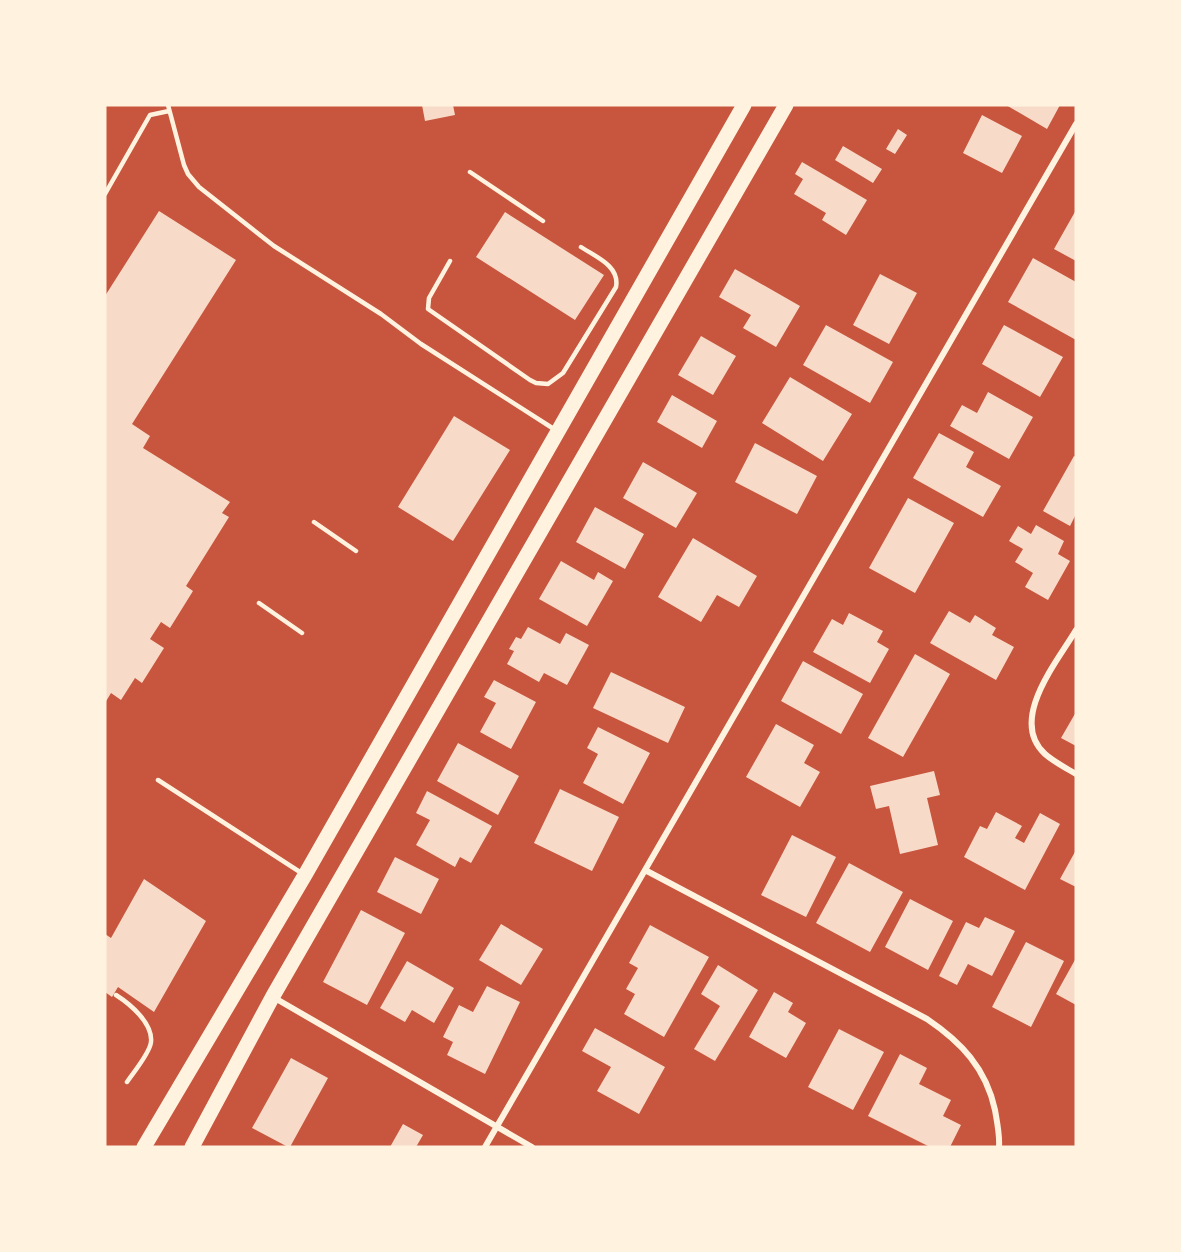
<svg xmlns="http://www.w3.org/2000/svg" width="1181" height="1252" font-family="'DejaVu Sans',sans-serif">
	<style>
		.building { fill: #f7dbc8 }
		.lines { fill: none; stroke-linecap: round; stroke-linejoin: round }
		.service { stroke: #fff3e0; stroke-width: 4.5 }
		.minor { stroke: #fff3e0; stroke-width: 6 }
		.primary { stroke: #fff3e0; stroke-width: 15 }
	</style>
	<rect width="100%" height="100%" fill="#c8553d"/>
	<path class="building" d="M 422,105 L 453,105 L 455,115 L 425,121 Z
		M 1006,105 L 1060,105 L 1047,129 Z
		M 982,115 L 1022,136 L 1002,173 L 963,153 Z
		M 898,129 L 907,135 L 895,154 L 886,149 Z
		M 843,146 L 882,169 L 873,183 L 835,160 Z
		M 802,162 L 867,200 L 846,235 L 822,220 L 826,213 L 794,194 L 803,179 L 795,174 Z
		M 1076,210 L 1076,261 L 1054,249 Z
		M 159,211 L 236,260 L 132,424 L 150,436 L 143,448 L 230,502 L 222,513 L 229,517 L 186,586 L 193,591 L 170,628 L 161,622 L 150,639 L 164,648 L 142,683 L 135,678 L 121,700 L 111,693 L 105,703 L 105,296 Z
		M 505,212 L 604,275 L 575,320 L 476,257 Z
		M 1033,258 L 1076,282 L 1076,340 L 1008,302 Z
		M 735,269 L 800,306 L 776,347 L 743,328 L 751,315 L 719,297 Z
		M 880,274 L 917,293 L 889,344 L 853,325 Z
		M 826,325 L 893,362 L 870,403 L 803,365 Z
		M 1004,325 L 1063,357 L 1040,397 L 982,364 Z
		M 701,336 L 736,356 L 713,395 L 678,375 Z
		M 790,377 L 852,414 L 823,461 L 762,423 Z
		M 988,392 L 1033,417 L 1009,459 L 950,426 L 962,405 L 977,413 Z
		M 672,395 L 717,421 L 702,448 L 657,422 Z
		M 454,416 L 510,450 L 453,541 L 398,507 Z
		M 939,433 L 974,452 L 966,467 L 1001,486 L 983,517 L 913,478 Z
		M 755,443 L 817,476 L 797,514 L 735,482 Z
		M 1074,456 L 1076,457 L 1076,514 L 1070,526 L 1043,511 Z
		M 643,462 L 697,493 L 676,528 L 623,498 Z
		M 908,498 L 954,523 L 915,593 L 869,568 Z
		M 595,507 L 644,534 L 625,569 L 576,542 Z
		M 1036,525 L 1064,541 L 1058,554 L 1070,561 L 1048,600 L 1025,587 L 1033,573 L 1015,562 L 1023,549 L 1009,541 L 1018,526 L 1031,534 Z
		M 693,538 L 757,576 L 739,607 L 717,595 L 701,622 L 658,597 Z
		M 561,561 L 594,580 L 598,572 L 613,581 L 587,626 L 539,599 Z
		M 949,611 L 970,623 L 975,615 L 996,628 L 992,635 L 1014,647 L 996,680 L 930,643 Z
		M 849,613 L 883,631 L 877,642 L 889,649 L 870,683 L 813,652 L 832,619 L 843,625 Z
		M 528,627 L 560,644 L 566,633 L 589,645 L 567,685 L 544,673 L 539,682 L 507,664 L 514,651 L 509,649 L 516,637 L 521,639 Z
		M 915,654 L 950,674 L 903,757 L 868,738 Z
		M 803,661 L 863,694 L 841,734 L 781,701 Z
		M 611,672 L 685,707 L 668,743 L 593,708 Z
		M 494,680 L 536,702 L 511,749 L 480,732 L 496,703 L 484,697 Z
		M 1076,712 L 1076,746 L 1061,738 Z
		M 776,724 L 814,745 L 804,763 L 820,772 L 800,807 L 746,777 Z
		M 598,727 L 650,753 L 623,804 L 583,783 L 598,754 L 587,748 Z
		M 458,743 L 519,776 L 498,815 L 437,781 Z
		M 934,771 L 940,795 L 927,798 L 938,845 L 900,854 L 889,806 L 876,809 L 870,786 Z
		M 560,789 L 619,817 L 592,871 L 534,843 Z
		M 427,791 L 492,826 L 471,863 L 460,857 L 455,867 L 416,845 L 430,820 L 416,813 Z
		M 996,812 L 1022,826 L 1015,838 L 1024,843 L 1040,813 L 1060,824 L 1025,890 L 964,857 L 980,826 L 987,829 Z
		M 792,835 L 836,857 L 806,917 L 761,895 Z
		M 1076,850 L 1076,887 L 1060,879 Z
		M 395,857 L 439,879 L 421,914 L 377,892 Z
		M 849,863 L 903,892 L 870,952 L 816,923 Z
		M 144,879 L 206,921 L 154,1012 L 118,987 L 112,997 L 105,992 L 105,934 L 111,938 Z
		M 910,899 L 953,921 L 928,970 L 885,947 Z
		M 361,910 L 405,933 L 367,1005 L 323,982 Z
		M 985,917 L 1015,931 L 992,976 L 968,964 L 957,985 L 939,976 L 966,922 L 979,928 Z
		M 501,924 L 543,949 L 521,985 L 479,960 Z
		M 650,925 L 709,957 L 664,1037 L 624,1014 L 635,994 L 626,989 L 638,968 L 629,963 Z
		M 1026,942 L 1064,961 L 1031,1027 L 992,1007 Z
		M 1076,958 L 1076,1005 L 1056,994 Z
		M 407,961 L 454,988 L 434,1023 L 412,1010 L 405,1022 L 380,1008 Z
		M 718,965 L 758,990 L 715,1061 L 694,1049 L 720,1006 L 701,994 Z
		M 487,986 L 520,1002 L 485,1074 L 447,1055 L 453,1042 L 443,1037 L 459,1005 L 473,1012 Z
		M 774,992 L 793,1003 L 788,1012 L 806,1023 L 786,1058 L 749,1037 Z
		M 595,1028 L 665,1067 L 639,1114 L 597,1091 L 611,1067 L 582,1051 Z
		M 839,1029 L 884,1052 L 853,1110 L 808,1087 Z
		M 900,1054 L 927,1068 L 919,1084 L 951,1100 L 943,1116 L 961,1125 L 950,1147 L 930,1147 L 868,1116 Z
		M 291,1058 L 328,1078 L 290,1147 L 288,1147 L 252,1128 Z
		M 403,1124 L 423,1135 L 416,1147 L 390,1147 Z"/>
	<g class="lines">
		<path class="service" d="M 168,105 L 184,165 L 188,174 L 199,187 L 274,246 L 381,314 L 421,344 L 557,431
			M 470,172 L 543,221
			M 105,194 L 150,115 L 169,111
			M 450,261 L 429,298 L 428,309 L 530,380 L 536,383 L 548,384 L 563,373 L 616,287 C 620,266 596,257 581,247
			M 314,522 L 356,551
			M 259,603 L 302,633
			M 158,780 L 303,874
			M 116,995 C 130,1004 153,1023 151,1042 C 150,1053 133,1073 127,1082"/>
		<path class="minor" d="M 1076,630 C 1057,662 1008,720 1045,754 C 1054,762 1066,768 1076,774
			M 645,870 L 927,1019 C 961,1042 986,1068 995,1110 C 997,1122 1000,1135 999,1147
			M 273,997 L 532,1147
			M 485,1147 L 1076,124"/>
		<path class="primary" d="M 144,1147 L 305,875 L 744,105
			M 192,1147 L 273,996 L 786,105"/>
	</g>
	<rect width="1181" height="1252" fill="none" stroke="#fff3e0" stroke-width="213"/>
</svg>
